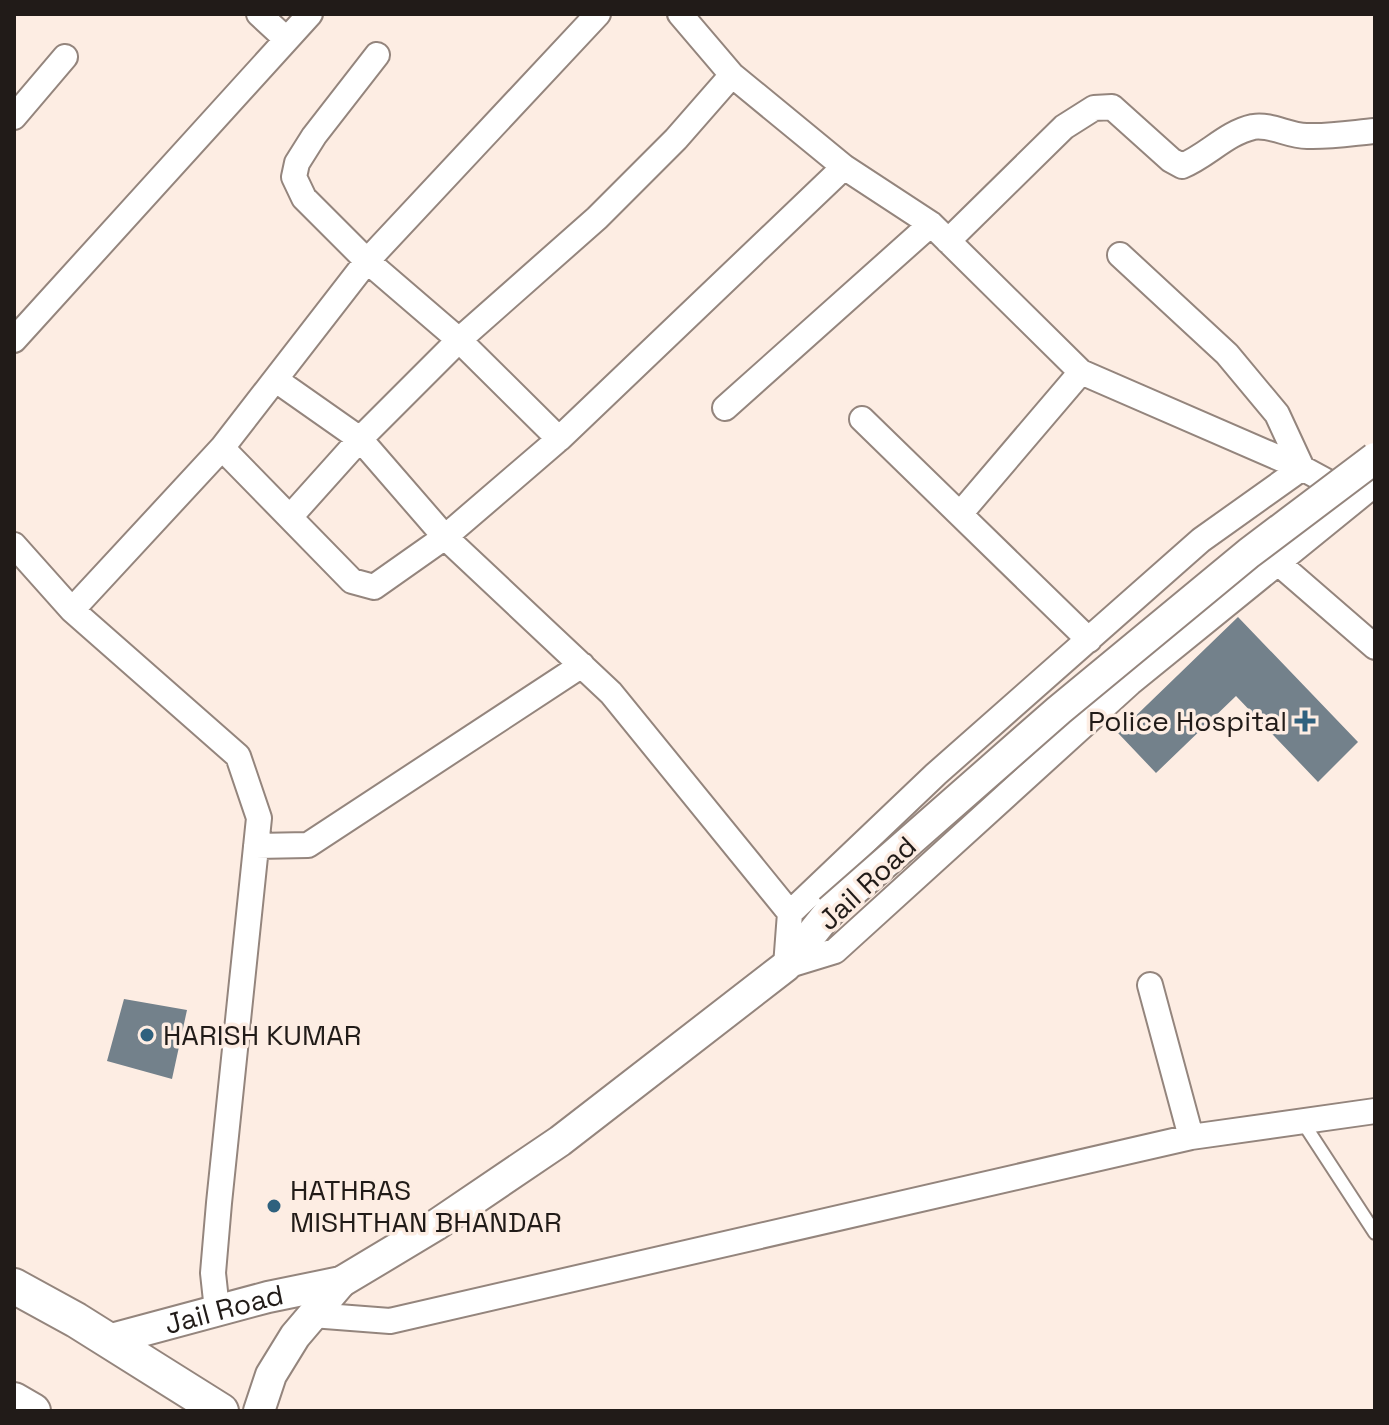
<svg xmlns="http://www.w3.org/2000/svg" width="1389" height="1425" font-family="'Space Grotesk',sans-serif">
	<style>
		.building { fill: #73818b }
		.lines { fill: none; stroke-linecap: round; stroke-linejoin: round }
		.service-casing { stroke: #94857d; stroke-width: 16 }
		.minor-casing { stroke: #94857d; stroke-width: 28 }
		.tertiary-casing { stroke: #94857d; stroke-width: 34 }
		.secondary-casing { stroke: #94857d; stroke-width: 38 }
		.service { stroke: #fff; stroke-width: 12 }
		.minor { stroke: #fff; stroke-width: 24 }
		.tertiary { stroke: #fff; stroke-width: 30 }
		.secondary { stroke: #fff; stroke-width: 34 }
		.tertiary-bridge-casing { stroke: #94857d; stroke-width: 34; stroke-linecap: butt }
		.tertiary-bridge { stroke: #fff; stroke-width: 30 }
		.poi-dot { fill: #2f617e; stroke: #fdede3; stroke-width: 3 }
		.labels { text-anchor: middle; stroke-width: 7; stroke-linejoin: round; paint-order: stroke }
		.poi-label { font-size: 28px; fill: #211b18; stroke: #fdede3; text-anchor: start }
		.street-label { font-size: 28px; fill: #211b18; stroke: #fdede3 }
	</style>
	<rect width="100%" height="100%" fill="#fdede3"/>
	<path class="building" d="M 1238,617 L 1358,742 L 1318,782 L 1236,696 L 1156,773 L 1118,733 Z
		M 124,999 L 187,1010 L 172,1079 L 107,1061 Z"/>
	<g class="lines">
		<g class="service-casing">
			<path id="service" d="M 1302,1121 L 1375,1233"/>
		</g>
		<g class="minor-casing">
			<path id="minor" d="M 259,14 L 286,39
				M 680,14 L 732,75 L 844,167 L 931,224 L 1081,372 L 1302,468 L 1350,494
				M 377,55 L 314,136 L 297,163 L 294,177 L 304,198 L 367,261 L 459,340 L 559,439
				M 14,117 L 65,57
				M 948,241 L 1064,127 L 1094,108 L 1112,107 L 1171,160 L 1182,166 C 1207,156 1226,133 1253,127 C 1272,124 1288,136 1307,136 C 1330,137 1353,133 1375,131
				M 1120,255 L 1227,354 L 1277,414 L 1302,468 L 1201,540 L 936,774 L 790,913 L 786,966 L 835,951 L 1130,683 L 1375,484
				M 14,340 L 310,14
				M 276,380 L 360,439 L 445,537 L 611,693 L 790,913
				M 725,408 L 931,224
				M 862,419 L 1089,640
				M 222,448 L 352,581 L 374,587 L 445,537 L 559,439 L 844,167
				M 960,514 L 1081,372
				M 290,517 L 360,439 L 459,340 L 597,218 L 676,139 L 732,75
				M 14,545 L 72,610 L 238,756 L 259,818 L 219,1203 L 213,1273 L 217,1310
				M 1277,562 L 1375,647
				M 72,610 L 222,448 L 367,261 L 598,14
				M 256,846 L 308,845 L 582,665
				M 1150,985 L 1191,1137
				M 312,1315 L 390,1321 L 1191,1137 L 1375,1111"/>
		</g>
		<g class="tertiary-casing">
			<g id="tertiary">
				<path id="s1" d="M 108,1340 L 268,1297 L 341,1282 L 436,1225 L 560,1141 L 786,966 L 830,911"/>
				<path d="M 259,1411 L 271,1375 L 295,1336 L 341,1282"/>
			</g>
		</g>
		<g class="secondary-casing">
			<path id="secondary" d="M 14,1286 L 76,1320 L 221,1411
				M 14,1400 L 33,1411"/>
		</g>
		<use href="#service" class="service"/>
		<use href="#minor" class="minor"/>
		<use href="#tertiary" class="tertiary"/>
		<use href="#secondary" class="secondary"/>
		<g class="tertiary-bridge-casing">
			<path id="tertiary-bridge" d="M 830,911 L 1059,710 L 1249,553 L 1375,458"/>
		</g>
		<use href="#tertiary-bridge" class="tertiary-bridge"/>
	</g>
	<g class="poi-dot">
		<path d="M1301 709h8v8h8v8h-8v8h-8v-8h-8v-8h8z"/>
		<circle cx="147" cy="1035" r="8"/>
		<circle cx="274" cy="1206" r="8"/>
	</g>
	<g class="labels">
		<g class="poi-label">
			<text x="1287" y="731" text-anchor="end">Police Hospital</text>
			<text x="163" y="1045">HARISH KUMAR</text>
			<text x="290" y="1200">HATHRAS<tspan x="290" dy="32">MISHTHAN BHANDAR</tspan></text>
		</g>
		<g class="street-label">
			<text transform="translate(867 883) rotate(-43)" y="10">Jail Road</text>
			<text dy="10" stroke="none"><textPath href="#s1" startOffset="120">Jail Road</textPath></text>
		</g>
	</g>
	<rect width="1389" height="1425" fill="none" stroke="#211b18" stroke-width="32"/>
</svg>
